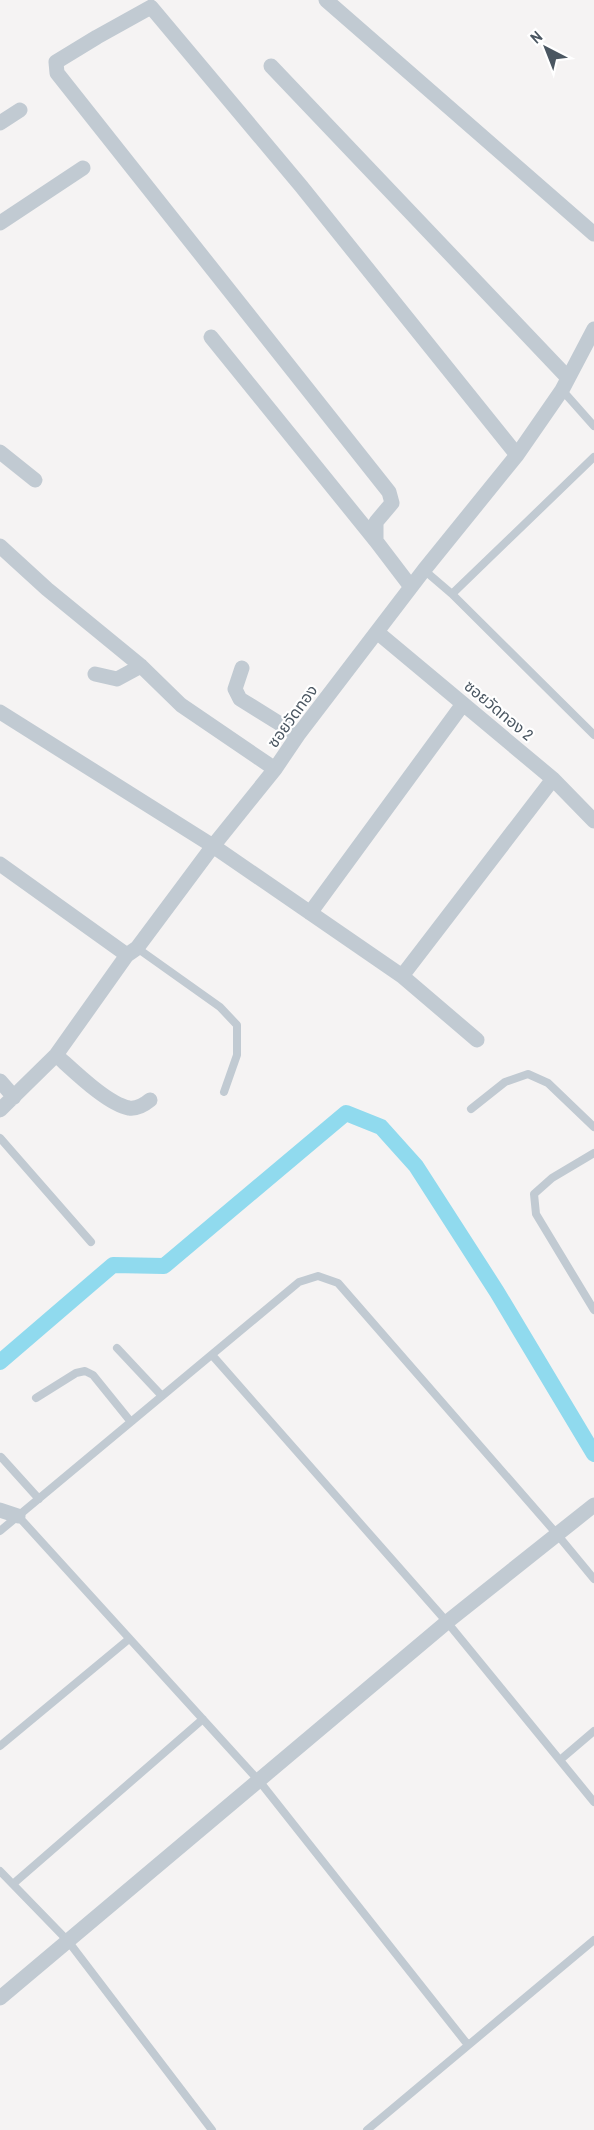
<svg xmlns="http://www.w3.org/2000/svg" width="594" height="2130" font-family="'Archivo Narrow','Noto Sans Thai',sans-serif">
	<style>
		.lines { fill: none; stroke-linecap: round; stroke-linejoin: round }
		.canal { stroke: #90daee; stroke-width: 16 }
		.lane { stroke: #c1cad2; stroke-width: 8 }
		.street { stroke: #c1cad2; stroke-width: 15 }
		.labels { text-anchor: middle; stroke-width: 4.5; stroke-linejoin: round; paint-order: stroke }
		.street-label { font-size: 16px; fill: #4a5661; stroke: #fff }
	</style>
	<rect width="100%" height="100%" fill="#f5f3f3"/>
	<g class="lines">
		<path class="canal" d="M 0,1362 L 113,1265 L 164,1266 L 346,1113 L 381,1127 L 416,1166 L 497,1292 L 594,1454"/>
		<path class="lane" d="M 562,390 L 594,426
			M 424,570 L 452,594 L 594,735
			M 452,594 L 594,457
			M 137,948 L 220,1007 L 237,1025 L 237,1055 L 224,1092
			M 471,1109 L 505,1082 L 528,1074 L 548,1083 L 594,1127
			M 0,1138 L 91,1242
			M 594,1153 L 552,1178 L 534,1194 L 536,1214 L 594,1310
			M 117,1348 L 162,1396
			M 212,1355 L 447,1622 L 594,1802
			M 36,1398 L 76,1373 L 85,1371 L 93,1375 L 131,1422
			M 1,1457 L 39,1499
			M 18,1516 L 260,1782 L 468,2045
			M 0,1531 L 299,1282 L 318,1276 L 338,1283 L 556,1533 L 594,1579
			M 0,1746 L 129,1639
			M 560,1760 L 594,1731
			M 0,1871 L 68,1941 L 212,2130
			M 13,1884 L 203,1719
			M 367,2130 L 594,1940"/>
		<path class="street" d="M 326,0 L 594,234
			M 271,66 L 568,378
			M 0,123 L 20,110
			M 0,223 L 83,168
			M 211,337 L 376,541
			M 0,452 L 35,480
			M 0,546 L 47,589 L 141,666 L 181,705 L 275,769
			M 411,587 L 376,541 L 376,522 L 392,503 L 389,492 L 57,73 L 56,62 L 97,37 L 151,7 L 301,186 L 517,455
			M 377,632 L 553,779 L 594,821
			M 242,668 L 235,689 L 240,699 L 298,735
			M 95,674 L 117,679 L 141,666
			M 0,712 L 213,846 L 402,976 L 477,1040
			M 0,864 L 127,955
			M 310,913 L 463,704
			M 402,976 L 553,779
			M 56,1055 C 73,1070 107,1104 129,1108 C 137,1109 144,1105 150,1100
			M 0,1081 L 14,1097
			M 0,1110 L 56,1055 L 127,955 L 137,948 L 213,846 L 275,769 L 298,735 L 424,570 L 517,455 L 562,390 L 594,329
			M 0,1510 L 18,1516
			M 0,1998 L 447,1622 L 594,1505"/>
	</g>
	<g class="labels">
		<g class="street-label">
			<text transform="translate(499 710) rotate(40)" y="6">ซอยวัดทอง 2</text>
			<text transform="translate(292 716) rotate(-54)" y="6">ซอยวัดทอง</text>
		</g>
	</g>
	<g transform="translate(546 48) rotate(318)" stroke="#ffffff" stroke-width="4.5" paint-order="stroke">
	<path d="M0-4.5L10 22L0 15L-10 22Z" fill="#4a5661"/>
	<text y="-9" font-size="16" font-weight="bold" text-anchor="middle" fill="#4a5661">N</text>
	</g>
</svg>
